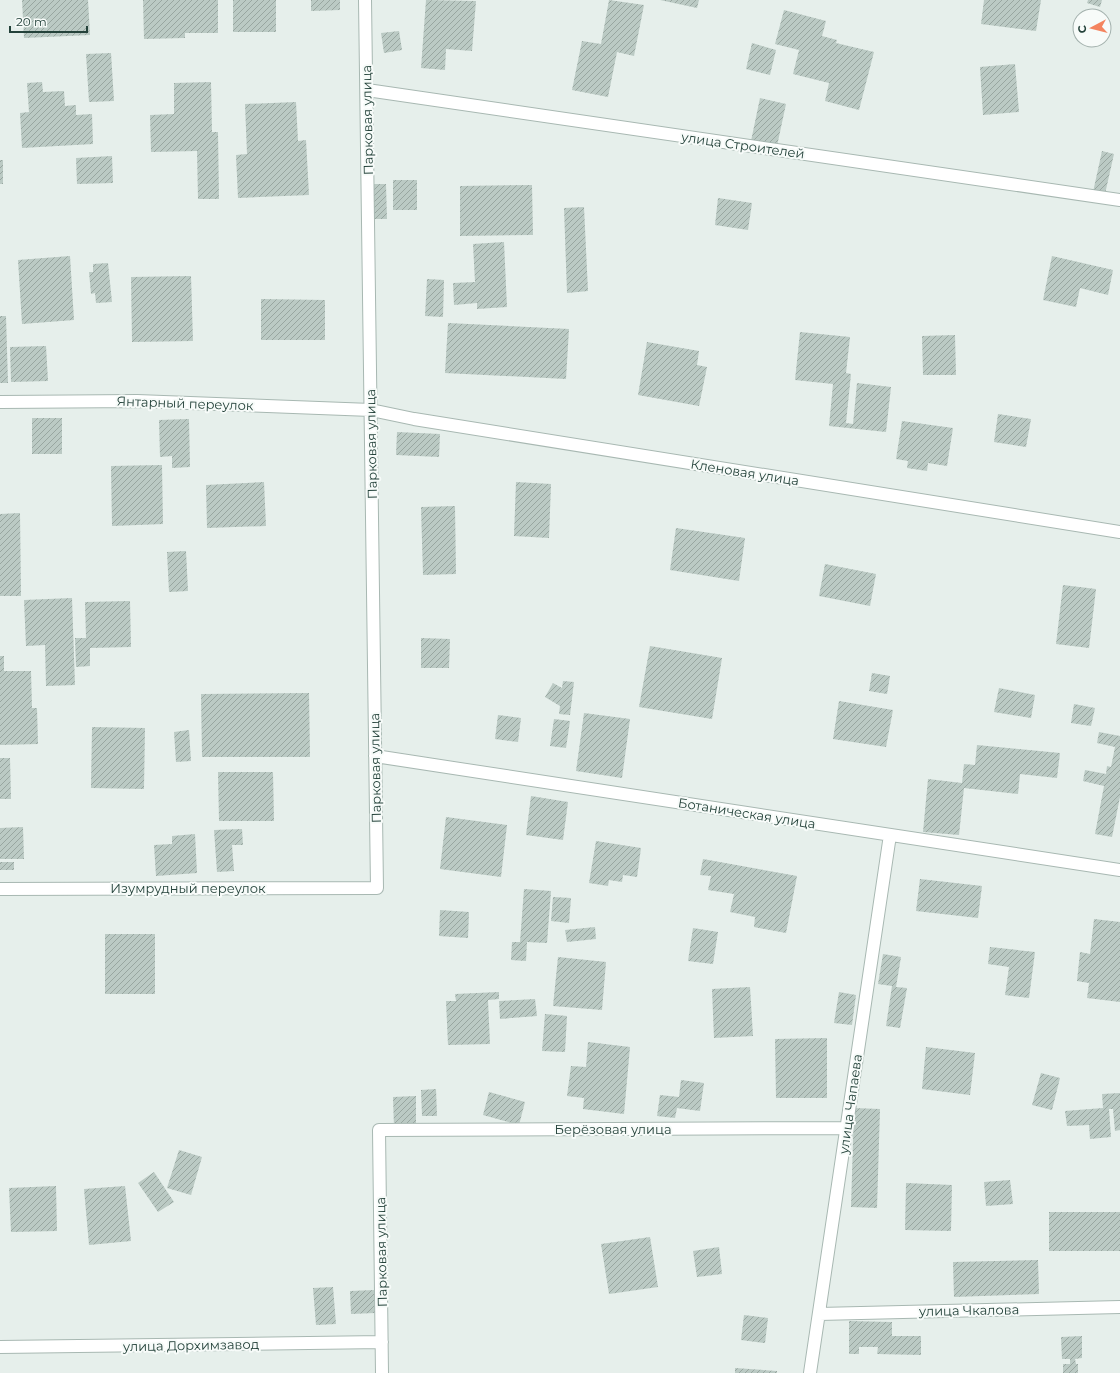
<svg xmlns="http://www.w3.org/2000/svg" width="1120" height="1373" font-family="Montserrat,sans-serif">
	<style>
		.building { fill: url(#building-hatch) }
		.lines { fill: none; stroke-linecap: round; stroke-linejoin: round }
		.minor-casing { stroke: #a8b8b2; stroke-width: 14 }
		.minor { stroke: #fff; stroke-width: 12 }
		.labels { text-anchor: middle; stroke-width: 4; stroke-linejoin: round; paint-order: stroke }
		.street-label { font-size: 13px; fill: #24423a; stroke: #f7fbf9 }
	</style>
	<defs>
		<pattern id="building-hatch" width="6" height="6" patternUnits="userSpaceOnUse"><rect width="6" height="6" fill="#bbcac4"/><path d="M-1 1l2-2M0 6l6-6M5 7l2-2" fill="none" stroke="#98a6a0"/></pattern>
	</defs>
	<rect width="100%" height="100%" fill="#e6efeb"/>
	<path class="building" d="M 22,0 L 88,0 L 90,35 L 24,38 Z
		M 143,0 L 218,0 L 218,33 L 185,33 L 185,38 L 144,39 Z
		M 233,0 L 276,0 L 276,32 L 233,32 Z
		M 311,0 L 340,0 L 340,10 L 311,11 Z
		M 426,0 L 476,1 L 472,51 L 446,49 L 445,70 L 421,68 Z
		M 609,0 L 644,5 L 634,56 L 617,52 L 608,97 L 572,90 L 582,41 L 601,44 Z
		M 660,0 L 699,0 L 697,8 Z
		M 984,0 L 1041,0 L 1036,31 L 981,24 Z
		M 1088,0 L 1102,0 L 1100,7 L 1087,3 Z
		M 784,10 L 826,21 L 822,36 L 837,40 L 836,43 L 874,52 L 859,110 L 825,101 L 829,83 L 793,74 L 799,50 L 775,44 Z
		M 399,31 L 402,50 L 384,53 L 381,33 Z
		M 752,43 L 776,50 L 770,75 L 746,69 Z
		M 111,53 L 114,101 L 89,102 L 86,54 Z
		M 1015,64 L 1019,112 L 983,115 L 980,67 Z
		M 42,82 L 43,92 L 64,91 L 65,106 L 76,105 L 76,115 L 92,114 L 93,144 L 22,148 L 20,113 L 29,112 L 27,83 Z
		M 211,82 L 212,132 L 218,132 L 219,199 L 198,199 L 197,151 L 151,152 L 150,115 L 174,114 L 174,83 Z
		M 760,98 L 786,104 L 777,146 L 751,141 Z
		M 296,102 L 298,141 L 306,140 L 309,195 L 238,198 L 236,155 L 247,154 L 245,104 Z
		M 1102,151 L 1114,154 L 1105,194 L 1093,192 Z
		M 112,156 L 113,183 L 77,184 L 76,158 Z
		M 0,160 L 3,160 L 3,184 L 0,184 Z
		M 393,180 L 417,180 L 417,210 L 393,210 Z
		M 373,184 L 386,184 L 387,219 L 373,219 Z
		M 532,185 L 533,235 L 460,236 L 460,186 Z
		M 718,198 L 752,203 L 748,230 L 715,225 Z
		M 584,207 L 588,291 L 567,293 L 564,208 Z
		M 504,242 L 507,307 L 477,309 L 477,303 L 454,305 L 453,283 L 475,282 L 473,244 Z
		M 70,256 L 74,320 L 22,324 L 18,260 Z
		M 1052,256 L 1113,270 L 1108,295 L 1080,288 L 1076,307 L 1043,300 Z
		M 108,263 L 112,302 L 96,303 L 95,293 L 91,294 L 89,272 L 93,272 L 93,264 Z
		M 191,276 L 193,341 L 132,342 L 131,277 Z
		M 427,279 L 444,280 L 443,317 L 425,316 Z
		M 261,299 L 325,300 L 325,340 L 261,340 Z
		M 0,316 L 6,316 L 8,383 L 0,383 Z
		M 448,323 L 569,329 L 566,379 L 445,373 Z
		M 800,332 L 850,337 L 846,373 L 851,374 L 846,423 L 853,424 L 857,383 L 891,387 L 886,432 L 829,426 L 833,384 L 795,380 Z
		M 955,335 L 956,375 L 923,375 L 922,336 Z
		M 647,342 L 699,351 L 697,365 L 707,367 L 699,406 L 638,395 Z
		M 46,346 L 48,381 L 11,382 L 10,347 Z
		M 998,414 L 1031,419 L 1026,447 L 994,442 Z
		M 32,418 L 62,418 L 62,454 L 32,454 Z
		M 189,419 L 190,467 L 172,468 L 172,456 L 160,457 L 159,420 Z
		M 902,421 L 953,428 L 947,466 L 928,463 L 927,471 L 907,468 L 908,461 L 896,459 Z
		M 397,432 L 440,434 L 439,457 L 396,455 Z
		M 162,465 L 163,524 L 112,526 L 111,466 Z
		M 264,482 L 266,526 L 207,528 L 206,485 Z
		M 516,482 L 551,484 L 549,538 L 514,536 Z
		M 455,506 L 456,574 L 423,575 L 421,507 Z
		M 20,513 L 21,596 L 0,596 L 0,514 Z
		M 676,528 L 745,538 L 739,581 L 670,570 Z
		M 186,551 L 188,591 L 169,592 L 167,552 Z
		M 825,564 L 876,574 L 870,606 L 819,596 Z
		M 1063,585 L 1096,589 L 1089,648 L 1056,644 Z
		M 72,598 L 75,685 L 46,686 L 45,645 L 26,646 L 24,600 Z
		M 130,601 L 131,647 L 90,648 L 90,666 L 76,667 L 75,638 L 86,638 L 85,602 Z
		M 421,638 L 450,639 L 449,668 L 421,668 Z
		M 650,646 L 722,658 L 712,719 L 639,707 Z
		M 0,656 L 4,656 L 4,671 L 31,671 L 32,708 L 37,708 L 38,744 L 0,745 Z
		M 872,673 L 890,676 L 887,694 L 869,691 Z
		M 563,681 L 574,682 L 570,715 L 559,714 L 560,706 L 545,697 L 553,683 L 562,688 Z
		M 999,688 L 1035,695 L 1031,718 L 994,712 Z
		M 309,693 L 310,757 L 202,757 L 201,694 Z
		M 839,701 L 893,710 L 886,747 L 833,739 Z
		M 1074,704 L 1095,708 L 1091,726 L 1071,723 Z
		M 584,713 L 630,719 L 622,778 L 576,771 Z
		M 498,715 L 521,718 L 518,742 L 495,739 Z
		M 554,719 L 570,721 L 566,748 L 550,746 Z
		M 92,727 L 145,728 L 144,789 L 91,788 Z
		M 189,730 L 191,761 L 176,762 L 174,732 Z
		M 1099,732 L 1120,736 L 1120,797 L 1112,837 L 1095,834 L 1104,786 L 1083,781 L 1085,770 L 1106,774 L 1107,766 L 1111,767 L 1115,747 L 1097,743 Z
		M 977,745 L 1060,753 L 1057,778 L 1020,774 L 1018,794 L 964,788 L 959,835 L 923,832 L 928,779 L 962,783 L 964,764 L 975,765 Z
		M 0,758 L 10,758 L 11,799 L 0,799 Z
		M 218,772 L 273,772 L 274,821 L 219,821 Z
		M 531,796 L 568,802 L 563,840 L 526,835 Z
		M 446,817 L 507,825 L 501,877 L 440,869 Z
		M 23,827 L 24,859 L 0,859 L 0,828 Z
		M 242,829 L 243,845 L 232,845 L 234,871 L 217,872 L 214,830 Z
		M 195,834 L 197,873 L 156,876 L 154,845 L 172,844 L 172,836 Z
		M 596,841 L 641,848 L 637,877 L 623,875 L 622,882 L 609,880 L 608,886 L 589,883 Z
		M 703,859 L 797,876 L 786,933 L 754,927 L 755,917 L 730,912 L 734,894 L 708,890 L 711,876 L 700,875 Z
		M 0,862 L 14,862 L 14,870 L 0,870 Z
		M 920,879 L 982,886 L 978,918 L 916,911 Z
		M 524,889 L 551,891 L 547,943 L 527,942 L 526,961 L 511,960 L 512,942 L 520,942 Z
		M 553,897 L 571,898 L 569,923 L 551,921 Z
		M 440,910 L 469,912 L 468,938 L 439,936 Z
		M 1094,919 L 1120,922 L 1120,1002 L 1087,998 L 1089,983 L 1077,981 L 1080,952 L 1090,954 Z
		M 595,927 L 596,939 L 567,942 L 565,930 Z
		M 693,928 L 718,932 L 713,964 L 688,961 Z
		M 105,934 L 155,934 L 155,994 L 105,994 Z
		M 990,947 L 1035,952 L 1029,998 L 1005,995 L 1009,967 L 988,964 Z
		M 883,954 L 901,957 L 896,987 L 907,988 L 900,1028 L 886,1026 L 892,986 L 878,984 Z
		M 558,957 L 606,962 L 602,1010 L 553,1006 Z
		M 750,987 L 753,1036 L 714,1038 L 712,989 Z
		M 499,992 L 499,999 L 488,1000 L 490,1044 L 448,1045 L 446,1001 L 456,1001 L 455,994 Z
		M 839,992 L 856,995 L 852,1025 L 834,1023 Z
		M 535,999 L 537,1016 L 500,1019 L 499,1001 Z
		M 545,1014 L 567,1016 L 565,1052 L 542,1051 Z
		M 827,1038 L 827,1098 L 776,1098 L 775,1039 Z
		M 588,1042 L 630,1047 L 624,1114 L 583,1109 L 584,1098 L 567,1096 L 571,1066 L 586,1067 Z
		M 926,1047 L 975,1053 L 970,1095 L 922,1089 Z
		M 1041,1073 L 1060,1078 L 1052,1110 L 1032,1105 Z
		M 681,1080 L 704,1083 L 700,1111 L 677,1108 L 675,1118 L 657,1116 L 660,1095 L 679,1097 Z
		M 436,1089 L 437,1116 L 422,1116 L 421,1090 Z
		M 489,1092 L 525,1102 L 519,1125 L 483,1115 Z
		M 1120,1093 L 1120,1130 L 1115,1131 L 1113,1109 L 1109,1109 L 1111,1137 L 1090,1139 L 1089,1125 L 1067,1126 L 1065,1111 L 1103,1108 L 1102,1094 Z
		M 416,1096 L 416,1127 L 394,1128 L 393,1097 Z
		M 854,1108 L 880,1109 L 877,1208 L 851,1207 Z
		M 179,1150 L 202,1157 L 191,1195 L 167,1188 Z
		M 154,1172 L 174,1202 L 158,1212 L 138,1183 Z
		M 1010,1180 L 1013,1204 L 986,1206 L 984,1182 Z
		M 906,1183 L 952,1185 L 951,1231 L 905,1230 Z
		M 56,1186 L 57,1231 L 11,1232 L 9,1188 Z
		M 125,1186 L 131,1241 L 89,1245 L 84,1189 Z
		M 1049,1212 L 1120,1212 L 1120,1251 L 1049,1251 Z
		M 650,1237 L 658,1287 L 609,1294 L 601,1244 Z
		M 719,1247 L 722,1274 L 697,1277 L 693,1251 Z
		M 1038,1260 L 1039,1294 L 954,1297 L 953,1262 Z
		M 333,1287 L 336,1324 L 316,1325 L 313,1288 Z
		M 374,1290 L 375,1313 L 351,1314 L 350,1291 Z
		M 744,1315 L 768,1318 L 765,1343 L 741,1340 Z
		M 849,1321 L 892,1322 L 892,1336 L 921,1336 L 921,1355 L 877,1354 L 878,1347 L 859,1347 L 859,1354 L 849,1354 Z
		M 1082,1336 L 1082,1358 L 1075,1359 L 1076,1364 L 1078,1364 L 1078,1373 L 1063,1373 L 1063,1364 L 1070,1364 L 1070,1359 L 1062,1359 L 1061,1337 Z
		M 735,1368 L 777,1371 L 777,1373 L 735,1373 Z"/>
	<g class="lines">
		<g class="minor-casing">
			<path id="minor" d="M 367,90 L 1120,200
				M 0,402 L 137,401 L 371,410 L 414,419 L 1120,532
				M 375,756 L 1120,870
				M 0,889 L 377,888 L 365,0
				M 819,1314 L 1120,1307
				M 0,1347 L 382,1342
				M 382,1373 L 379,1130 L 846,1128
				M 810,1373 L 890,835"/>
		</g>
		<use href="#minor" class="minor"/>
	</g>
	<g class="labels">
		<g class="street-label">
			<text transform="translate(367 120) rotate(-91)" y="5">Парковая улица</text>
			<text transform="translate(743 145) rotate(8)" y="5">улица Строителей</text>
			<text transform="translate(185 403) rotate(2)" y="5">Янтарный переулок</text>
			<text transform="translate(371 444) rotate(-91)" y="5">Парковая улица</text>
			<text transform="translate(745 472) rotate(9)" y="5">Кленовая улица</text>
			<text transform="translate(375 768) rotate(-91)" y="5">Парковая улица</text>
			<text transform="translate(747 813) rotate(9)" y="5">Ботаническая улица</text>
			<text x="188" y="893">Изумрудный переулок</text>
			<text transform="translate(850 1104) rotate(-82)" y="5">улица Чапаева</text>
			<text x="613" y="1134">Берёзовая улица</text>
			<text transform="translate(381 1252) rotate(-91)" y="5">Парковая улица</text>
			<text transform="translate(969 1310) rotate(-1)" y="5">улица Чкалова</text>
			<text transform="translate(191 1345) rotate(-1)" y="5">улица Дорхимзавод</text>
		</g>
	</g>
	<g transform="translate(1092 28) rotate(263)"><circle r="19" fill="#f7fbf9" stroke="#a3b1ad"/>
	<path d="M0-3L7 15L0 10L-7 15Z" fill="#f4845f"/>
	<text y="-6" font-size="11" font-weight="bold" text-anchor="middle" fill="#24423a">С</text>
	</g>
	<path d="M10 26v6h77v-6" fill="none" stroke="#24423a" stroke-width="2"/>
	<text x="16" y="26" font-size="12" fill="#24423a" stroke="#f7fbf9" stroke-width="3" paint-order="stroke">20 m</text>
</svg>
